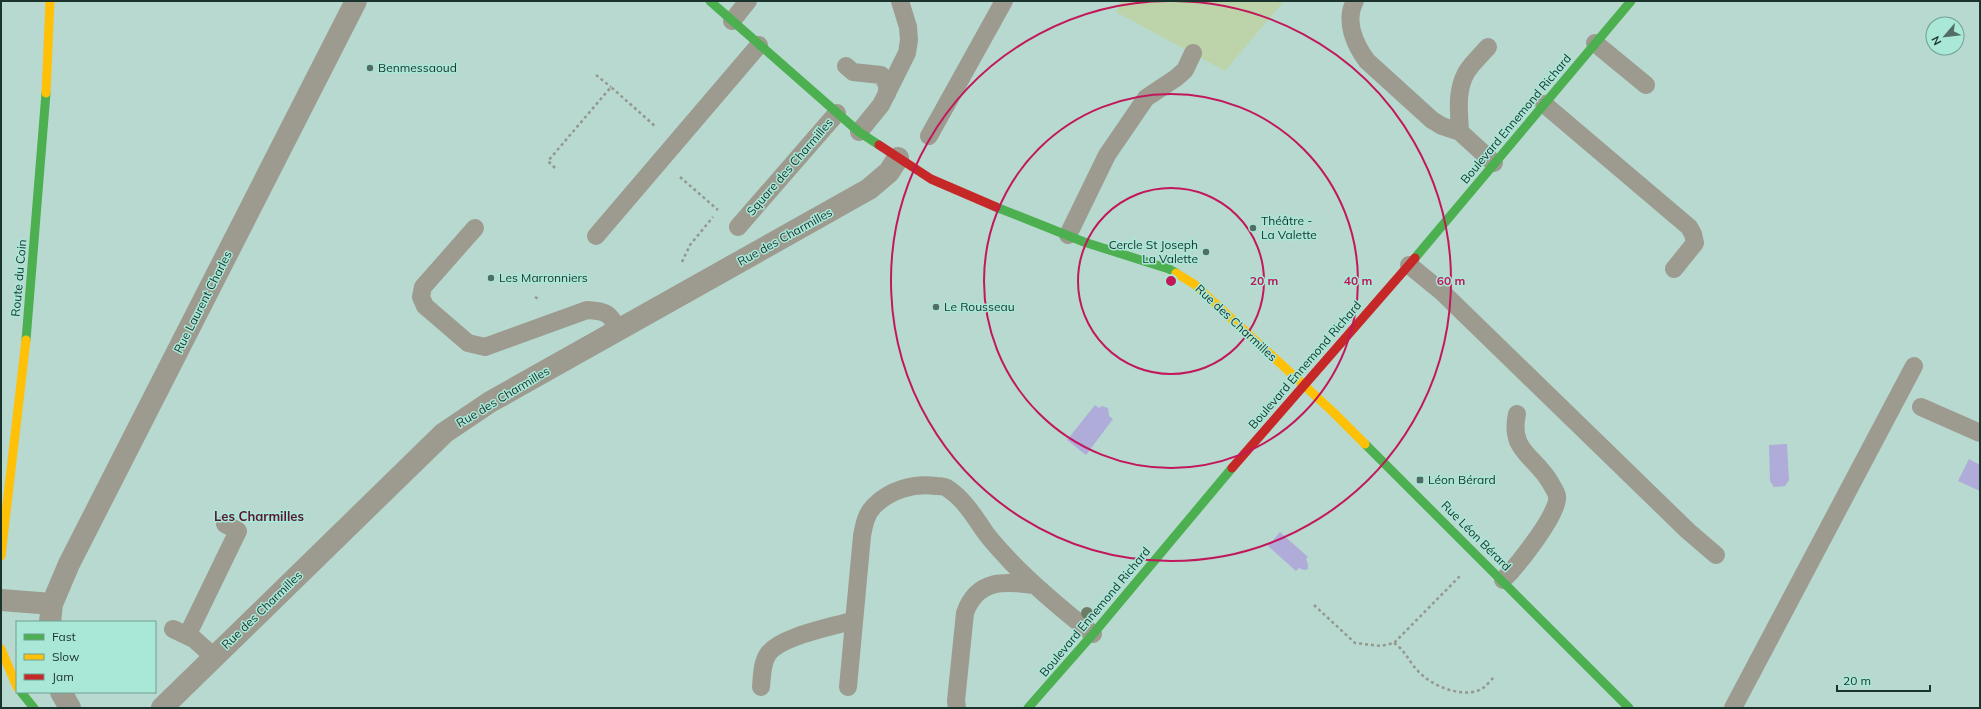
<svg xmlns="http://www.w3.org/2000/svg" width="1981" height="709" font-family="Mulish,sans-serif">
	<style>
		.green { fill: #bdd4aa }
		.water { fill: #afacd9 }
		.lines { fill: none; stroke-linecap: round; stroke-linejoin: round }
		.path { stroke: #95988f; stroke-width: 2.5; stroke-dasharray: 3 3; stroke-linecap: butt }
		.lane { stroke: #9d9b8f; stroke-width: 18 }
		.street { stroke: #9d9b8f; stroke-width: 22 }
		.fast { stroke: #4caf50; stroke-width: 9 }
		.slow { stroke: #ffc107; stroke-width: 9 }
		.jam { stroke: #c62828; stroke-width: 9 }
		.tree { fill: #6b7d66 }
		.ring { fill: none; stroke: #c2185b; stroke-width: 2 }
		.poi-dot { fill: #516d66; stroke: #a9e7d7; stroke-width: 1.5 }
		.labels { text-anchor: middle; stroke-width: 3; stroke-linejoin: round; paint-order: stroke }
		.poi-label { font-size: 12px; fill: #1a332d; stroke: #a9e7d7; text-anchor: start }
		.street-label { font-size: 12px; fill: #1a332d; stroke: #a9e7d7 }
		.neighbourhood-label { font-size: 13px; font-weight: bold; fill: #591835; stroke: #a9e7d7 }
		.centre { fill: #c2185b; stroke: #a9e7d7; stroke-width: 2 }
		.ring-label { font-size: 12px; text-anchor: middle; font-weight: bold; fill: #c2185b; stroke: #a9e7d7; stroke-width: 3; stroke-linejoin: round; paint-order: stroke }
	</style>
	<rect width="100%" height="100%" fill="#b7d9d0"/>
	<path class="green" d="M 1122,1 L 1284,1 L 1225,71 L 1116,12 Z"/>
	<path class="water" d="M 1095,405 L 1099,408 L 1102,406 L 1108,408 L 1109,416 L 1113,419 L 1086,455 L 1067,440 Z
		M 1787,444 L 1789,480 L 1785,486 L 1774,487 L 1770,481 L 1769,445 Z
		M 1969,459 L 1980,465 L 1980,491 L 1958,481 Z
		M 1280,532 L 1308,557 L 1306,559 L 1308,565 L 1308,569 L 1304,570 L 1299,568 L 1296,571 L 1268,546 Z"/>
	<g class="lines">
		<path class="path" d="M 596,75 L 611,87
			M 555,168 L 548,161 L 611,87 L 656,127
			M 680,177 L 718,210
			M 682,262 L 690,245 L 713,217
			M 535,297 L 540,300
			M 1314,605 L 1355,643 L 1381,646 L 1394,643 L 1460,576
			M 1394,643 C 1405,650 1409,662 1418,671 C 1431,686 1465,700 1483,688 C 1487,685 1491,680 1494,677"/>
		<path class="lane" d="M 1355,1 C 1344,21 1355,45 1367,61 L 1432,120 L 1442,126 L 1460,132 L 1494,163
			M 732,21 L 748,1
			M 1595,43 L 1646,85
			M 846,66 L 853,72 L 881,75 L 887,84 L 887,94
			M 1544,104 L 1689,227 L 1693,234 L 1695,243 L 1674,269
			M 859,132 L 881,105 L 907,53 L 909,40 L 908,27 L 900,1
			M 1460,132 C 1459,112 1456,91 1466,73 C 1471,64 1481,55 1488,47
			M 929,136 L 1004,1
			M 738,227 L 837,113
			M 475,228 L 423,287 L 421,297 L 425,306 L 468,343 L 485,347 L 587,310 C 607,311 609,313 619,330
			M 1068,235 L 1107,155 L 1146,98 L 1176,78 L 1185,70 L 1193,53
			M 596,236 L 759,45
			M 1409,265 L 1442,292 L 1688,531 L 1716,555
			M 1921,407 L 1980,433
			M 1503,580 C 1516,567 1560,513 1557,496 C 1556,491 1552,486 1550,482 C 1534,455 1509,451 1517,414
			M 173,629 L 194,639 L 214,657
			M 188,634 L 238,531 L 225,524
			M 761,687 C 762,675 762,663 768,654 C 780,636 833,627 854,620
			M 848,687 L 862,536 C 864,525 866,514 874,506 C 890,490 913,483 936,486 C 939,486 944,486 947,488 C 964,499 974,516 985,532 C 992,542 1002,552 1011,562 C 1036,588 1064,611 1093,634
			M 957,708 L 956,701 L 965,613 C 977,579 1004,581 1034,585
			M 1733,708 L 1914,366"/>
		<path class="street" d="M 1,600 L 52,604
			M 50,622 L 52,604 L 69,564 L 356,1
			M 61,692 L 70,708
			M 162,708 L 444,433 L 490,402 L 869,189 L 889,172 L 898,158"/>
		<path class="fast" d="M 710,1 L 859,132 L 879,145
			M 996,207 L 1084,242 L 1169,269 L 1176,273
			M 1415,258 L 1631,1
			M 26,340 L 46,93
			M 1365,444 L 1629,708
			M 21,692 L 34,708
			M 1028,708 L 1093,634 L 1232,468"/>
		<path class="slow" d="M 46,93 L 50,1
			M 1176,273 L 1194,284 L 1333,412 L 1365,444
			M 1,556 L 26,340
			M 1,649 L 17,687"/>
		<path class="jam" d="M 879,145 L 931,179 L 996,207
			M 1232,468 L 1415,258"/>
	</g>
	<circle class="tree" cx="1087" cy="613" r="6"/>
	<g class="ring">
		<circle cx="1171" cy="281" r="93"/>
		<circle cx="1171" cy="281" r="187"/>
		<path d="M1173 1A280 280 0 1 1 1169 1"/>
	</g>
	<g class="poi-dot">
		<circle cx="370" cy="68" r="4"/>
		<circle cx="1253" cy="228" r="4"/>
		<circle cx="1206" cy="252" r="4"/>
		<circle cx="491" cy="278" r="4"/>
		<circle cx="936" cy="307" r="4"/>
		<rect x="1416" y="476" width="8" height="8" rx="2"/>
	</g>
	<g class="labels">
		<g class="poi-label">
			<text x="378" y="72">Benmessaoud</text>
			<text x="1261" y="225">Théâtre -<tspan x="1261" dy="14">La Valette</tspan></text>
			<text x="1198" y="249" text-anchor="end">Cercle St Joseph<tspan x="1198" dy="14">La Valette</tspan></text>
			<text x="499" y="282">Les Marronniers</text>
			<text x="944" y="311">Le Rousseau</text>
			<text x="1428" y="484">Léon Bérard</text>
		</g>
		<g class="street-label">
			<text transform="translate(1516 119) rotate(-50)" y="4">Boulevard Ennemond Richard</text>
			<text transform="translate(790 167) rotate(-49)" y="4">Square des Charmilles</text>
			<text transform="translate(785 237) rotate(-29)" y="4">Rue des Charmilles</text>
			<text transform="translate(19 278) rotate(-85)" y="4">Route du Coin</text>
			<text transform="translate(203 302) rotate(-63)" y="4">Rue Laurent Charles</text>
			<text transform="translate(1236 323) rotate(43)" y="4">Rue des Charmilles</text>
			<text transform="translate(1305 365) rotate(-49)" y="4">Boulevard Ennemond Richard</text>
			<text transform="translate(503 397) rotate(-31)" y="4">Rue des Charmilles</text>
			<text transform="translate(1476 536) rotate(45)" y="4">Rue Léon Bérard</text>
			<text transform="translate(262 610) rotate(-44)" y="4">Rue des Charmilles</text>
			<text transform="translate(1095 612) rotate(-50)" y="4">Boulevard Ennemond Richard</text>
		</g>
		<g class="neighbourhood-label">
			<text x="259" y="521">Les Charmilles</text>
		</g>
	</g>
	<circle cx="1171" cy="281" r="6" class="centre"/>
	<g class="ring-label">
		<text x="1264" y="285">20 m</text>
		<text x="1358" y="285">40 m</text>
		<text x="1451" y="285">60 m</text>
	</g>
	<rect width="1981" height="709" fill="none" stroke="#1a332d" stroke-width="4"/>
	<rect x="16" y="621" width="140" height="72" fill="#a9e7d7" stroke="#709f93"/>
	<rect x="24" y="634" width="20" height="6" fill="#4caf50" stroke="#709f93"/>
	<text x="52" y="641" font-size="12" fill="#1a332d">Fast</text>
	<rect x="24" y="654" width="20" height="6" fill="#ffc107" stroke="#709f93"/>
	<text x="52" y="661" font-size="12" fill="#1a332d">Slow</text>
	<rect x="24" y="674" width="20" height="6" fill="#c62828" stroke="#709f93"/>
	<text x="52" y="681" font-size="12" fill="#1a332d">Jam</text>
	<g transform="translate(1945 36) rotate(242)"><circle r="19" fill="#a9e7d7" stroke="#709f93"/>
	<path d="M0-3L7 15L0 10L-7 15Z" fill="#516d66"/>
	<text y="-6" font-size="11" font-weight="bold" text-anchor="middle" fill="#1a332d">N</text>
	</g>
	<path d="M1837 685v6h93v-6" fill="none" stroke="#1a332d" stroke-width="2"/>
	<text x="1843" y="685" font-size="12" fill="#1a332d" stroke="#a9e7d7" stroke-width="3" paint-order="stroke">20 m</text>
</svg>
